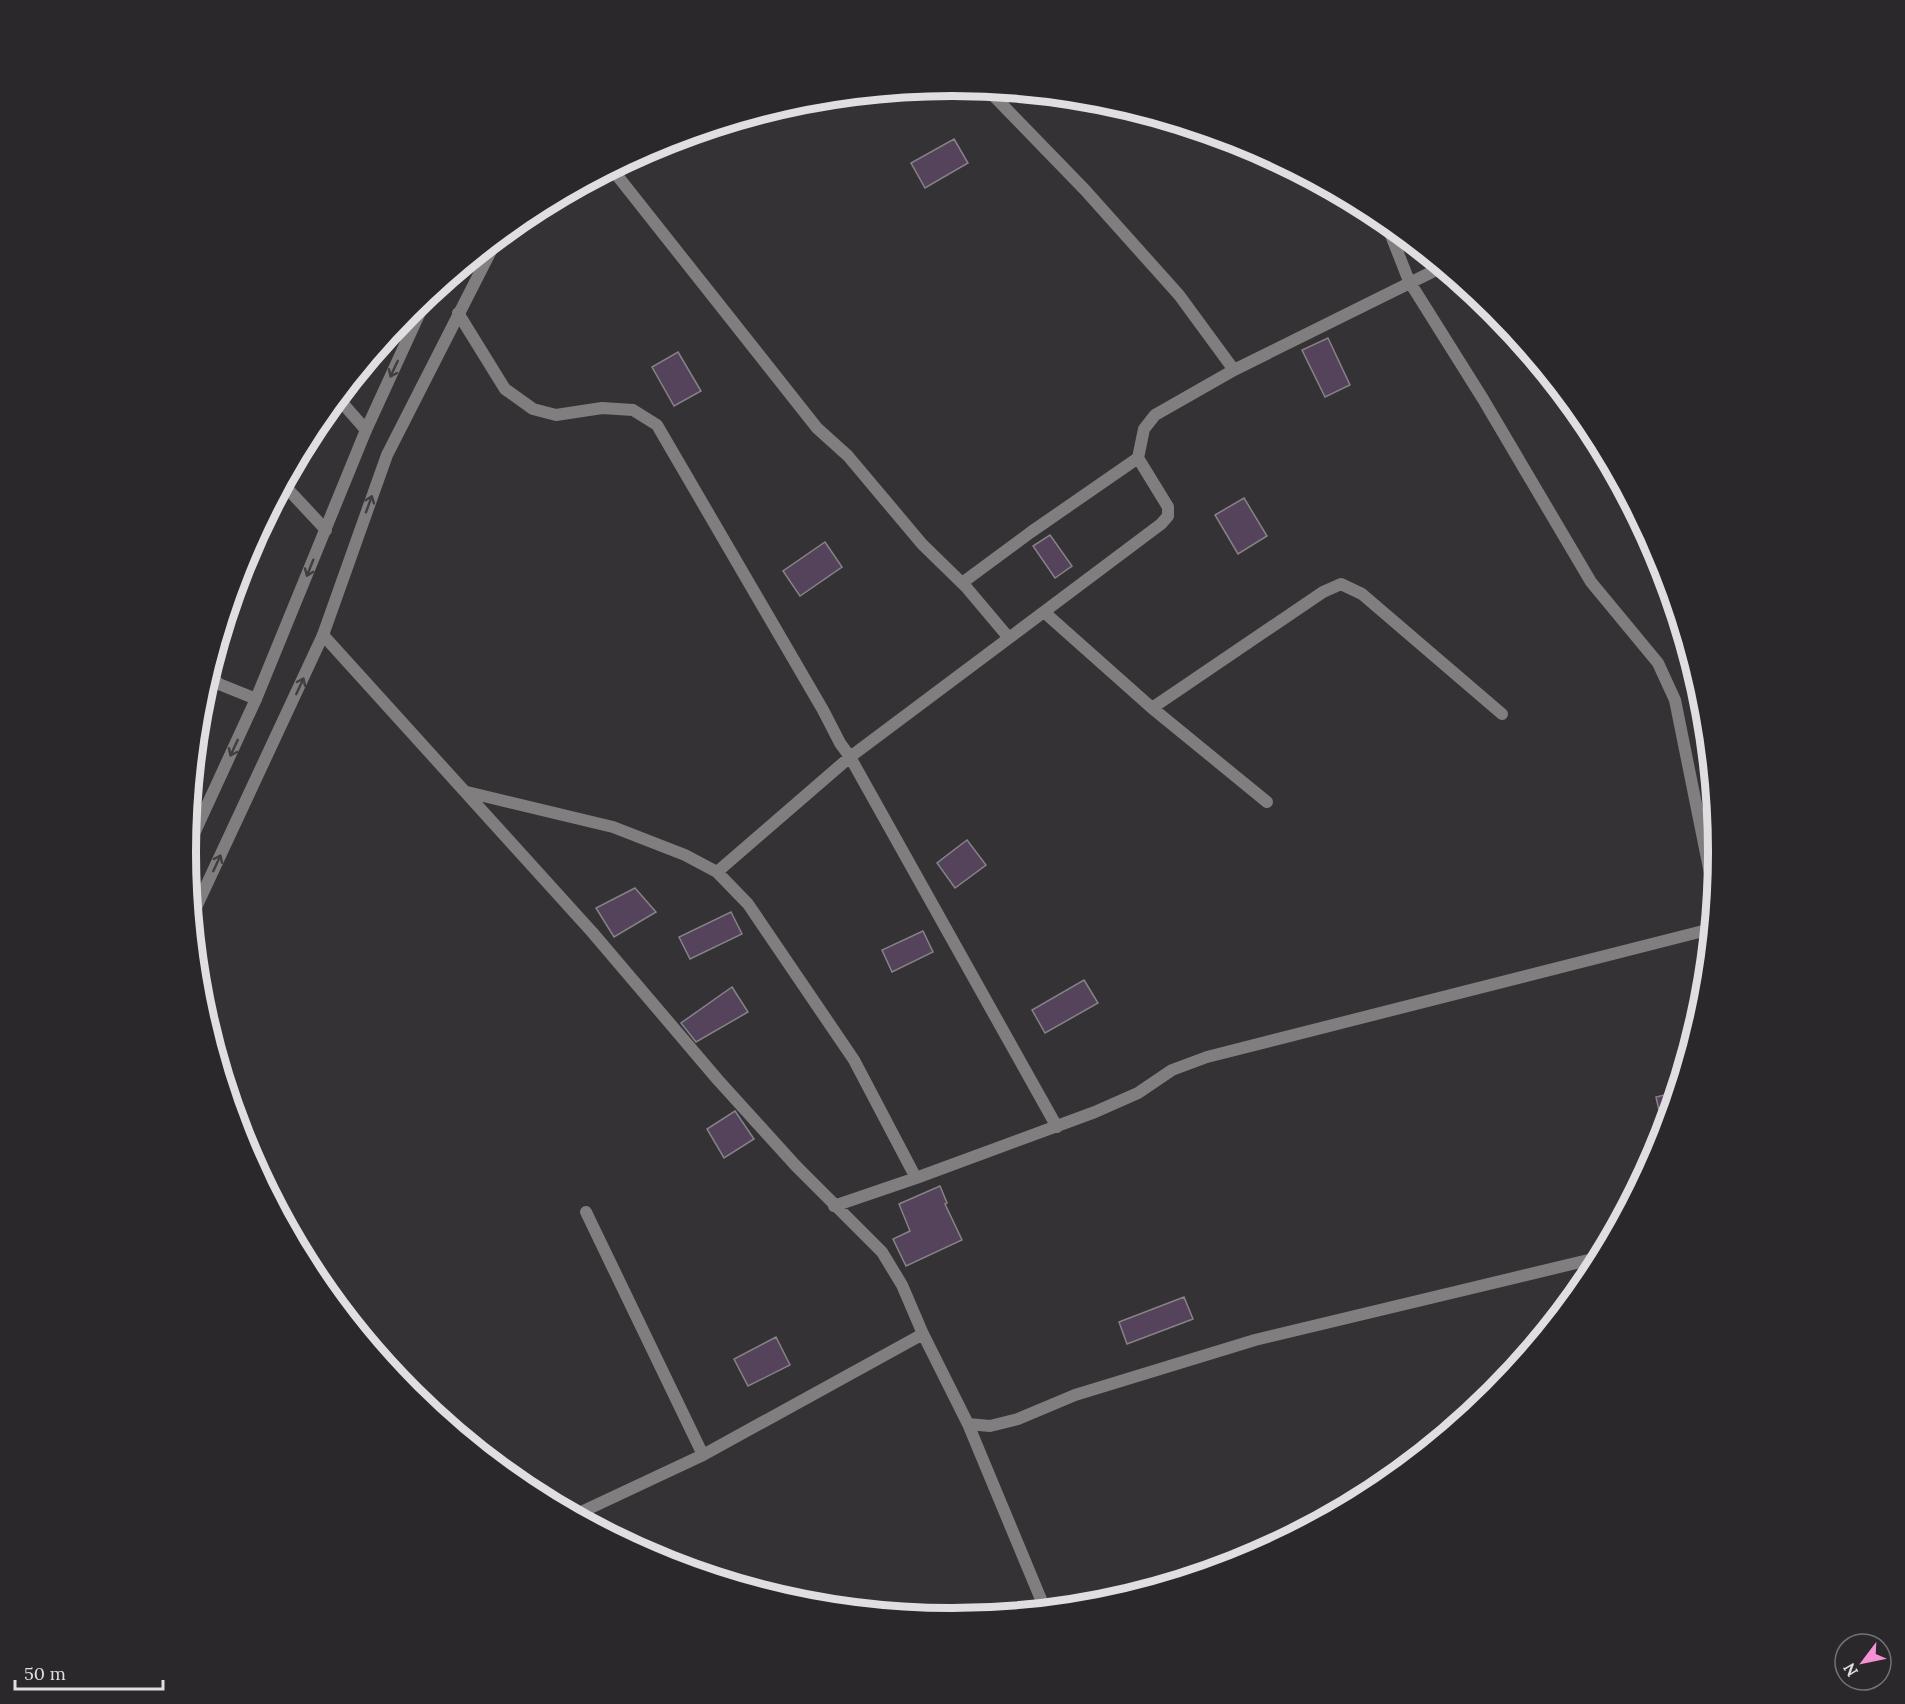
<svg xmlns="http://www.w3.org/2000/svg" width="1905" height="1704" font-family="Lora,serif">
	<style>
		.building { fill: #54435a; stroke: #868387; stroke-width: 1.5 }
		.lines { fill: none; stroke-linecap: round; stroke-linejoin: round }
		.minor { stroke: #807e7e; stroke-width: 12 }
		.tertiary { stroke: #807e7e; stroke-width: 12 }
		.oneway { stroke: #403e40 }
		.rim { fill: none; stroke: #e0dee0; stroke-width: 8 }
	</style>
	<rect width="100%" height="100%" fill="#353235"/>
	<path class="building" d="M 954,139 L 968,163 L 925,188 L 911,163 Z
		M 1328,338 L 1350,385 L 1325,397 L 1302,350 Z
		M 678,352 L 701,391 L 674,406 L 652,367 Z
		M 1244,498 L 1267,536 L 1238,554 L 1215,515 Z
		M 1050,535 L 1072,566 L 1055,578 L 1033,546 Z
		M 825,542 L 842,567 L 800,596 L 783,571 Z
		M 967,840 L 986,865 L 955,888 L 937,863 Z
		M 635,888 L 656,912 L 614,937 L 596,908 Z
		M 731,912 L 742,934 L 690,959 L 679,937 Z
		M 923,931 L 933,952 L 892,972 L 882,950 Z
		M 1084,980 L 1098,1003 L 1045,1033 L 1032,1010 Z
		M 732,987 L 748,1012 L 696,1042 L 681,1023 Z
		M 1677,1092 L 1674,1101 L 1664,1133 L 1656,1097 Z
		M 735,1111 L 754,1139 L 724,1158 L 707,1129 Z
		M 940,1186 L 947,1203 L 945,1204 L 962,1240 L 906,1266 L 893,1239 L 910,1231 L 899,1204 Z
		M 1184,1297 L 1193,1319 L 1127,1344 L 1119,1322 Z
		M 776,1337 L 790,1365 L 748,1386 L 734,1359 Z"/>
	<g class="lines">
		<path class="minor" d="M 987,89 L 1085,190 L 1179,295 L 1234,370
			M 612,169 L 817,428 L 848,456 L 922,544 L 966,587 L 1009,638 L 1161,524 L 1168,516 L 1168,507 L 1138,458 L 1144,429 L 1155,415 L 1234,370 L 1442,267
			M 1385,220 L 1409,281 L 1483,399 L 1591,582 L 1658,663 L 1675,700 L 1715,898
			M 458,313 L 505,389 L 533,409 L 556,415 L 602,408 L 633,410 L 657,425 L 823,710 L 840,743 L 850,757 L 1057,1127
			M 338,398 L 366,430
			M 284,485 L 326,530
			M 962,583 L 1031,532 L 1138,458
			M 1044,612 L 1152,708 L 1267,802
			M 323,635 L 592,932 L 718,1080 L 796,1166 L 882,1252 L 902,1285 L 923,1334 L 968,1424 L 1045,1609
			M 209,674 L 219,684 L 256,699
			M 1152,708 L 1323,592 L 1341,584 L 1362,594 L 1502,714
			M 467,792 L 613,827 L 685,855 L 717,872 L 748,904 L 854,1060 L 916,1178
			M 1705,849 L 1718,845
			M 717,872 L 850,757 L 1009,638
			M 834,1206 L 916,1178 L 1095,1112 L 1138,1093 L 1172,1070 L 1207,1057 L 1711,929
			M 586,1212 L 703,1455
			M 968,1424 L 990,1426 L 1018,1419 L 1075,1395 L 1255,1340 L 1601,1257
			M 575,1515 L 703,1455 L 923,1334"/>
		<path class="tertiary" d="M 186,851 L 256,699 L 366,430 L 427,297
			M 192,916 L 323,635 L 387,455 L 497,239"/>
	</g>
	<defs><path id="oneway-shaft" d="M-6 0H5M1.5-3L5.5 0L1.5 3" fill="none" stroke-width="1.6" stroke-linecap="round" stroke-linejoin="round" transform="scale(1.5)"/></defs>
	<g class="oneway">
		<use href="#oneway-shaft" transform="translate(394 369) rotate(115)"/>
		<use href="#oneway-shaft" transform="translate(369 504) rotate(-70)"/>
		<use href="#oneway-shaft" transform="translate(310 568) rotate(112)"/>
		<use href="#oneway-shaft" transform="translate(300 686) rotate(-65)"/>
		<use href="#oneway-shaft" transform="translate(234 748) rotate(115)"/>
		<use href="#oneway-shaft" transform="translate(217 863) rotate(-65)"/>
	</g>
	<path d="M0 0H1905V1704H0ZM196 852a756 756 0 1 1 1512 0a756 756 0 1 1-1512 0Z" fill="#2a282b" fill-rule="evenodd"/>
	<path class="rim" d="M196 852a756 756 0 1 1 1512 0a756 756 0 1 1-1512 0Z"/>
	<g transform="translate(1863 1662) rotate(238)"><circle r="28" fill="#2a282b" stroke="#737173" stroke-width="1.5"/>
	<path d="M0-4.5L10 22L0 15L-10 22Z" fill="#f591d3"/>
	<text y="-9" font-size="16" font-weight="bold" text-anchor="middle" fill="#e0dee0">N</text>
	</g>
	<path d="M15 1680v9h148v-9" fill="none" stroke="#e0dee0" stroke-width="3"/>
	<text x="24" y="1680" font-size="18" fill="#e0dee0" stroke="#2a282b" stroke-width="4.5" paint-order="stroke">50 m</text>
</svg>
